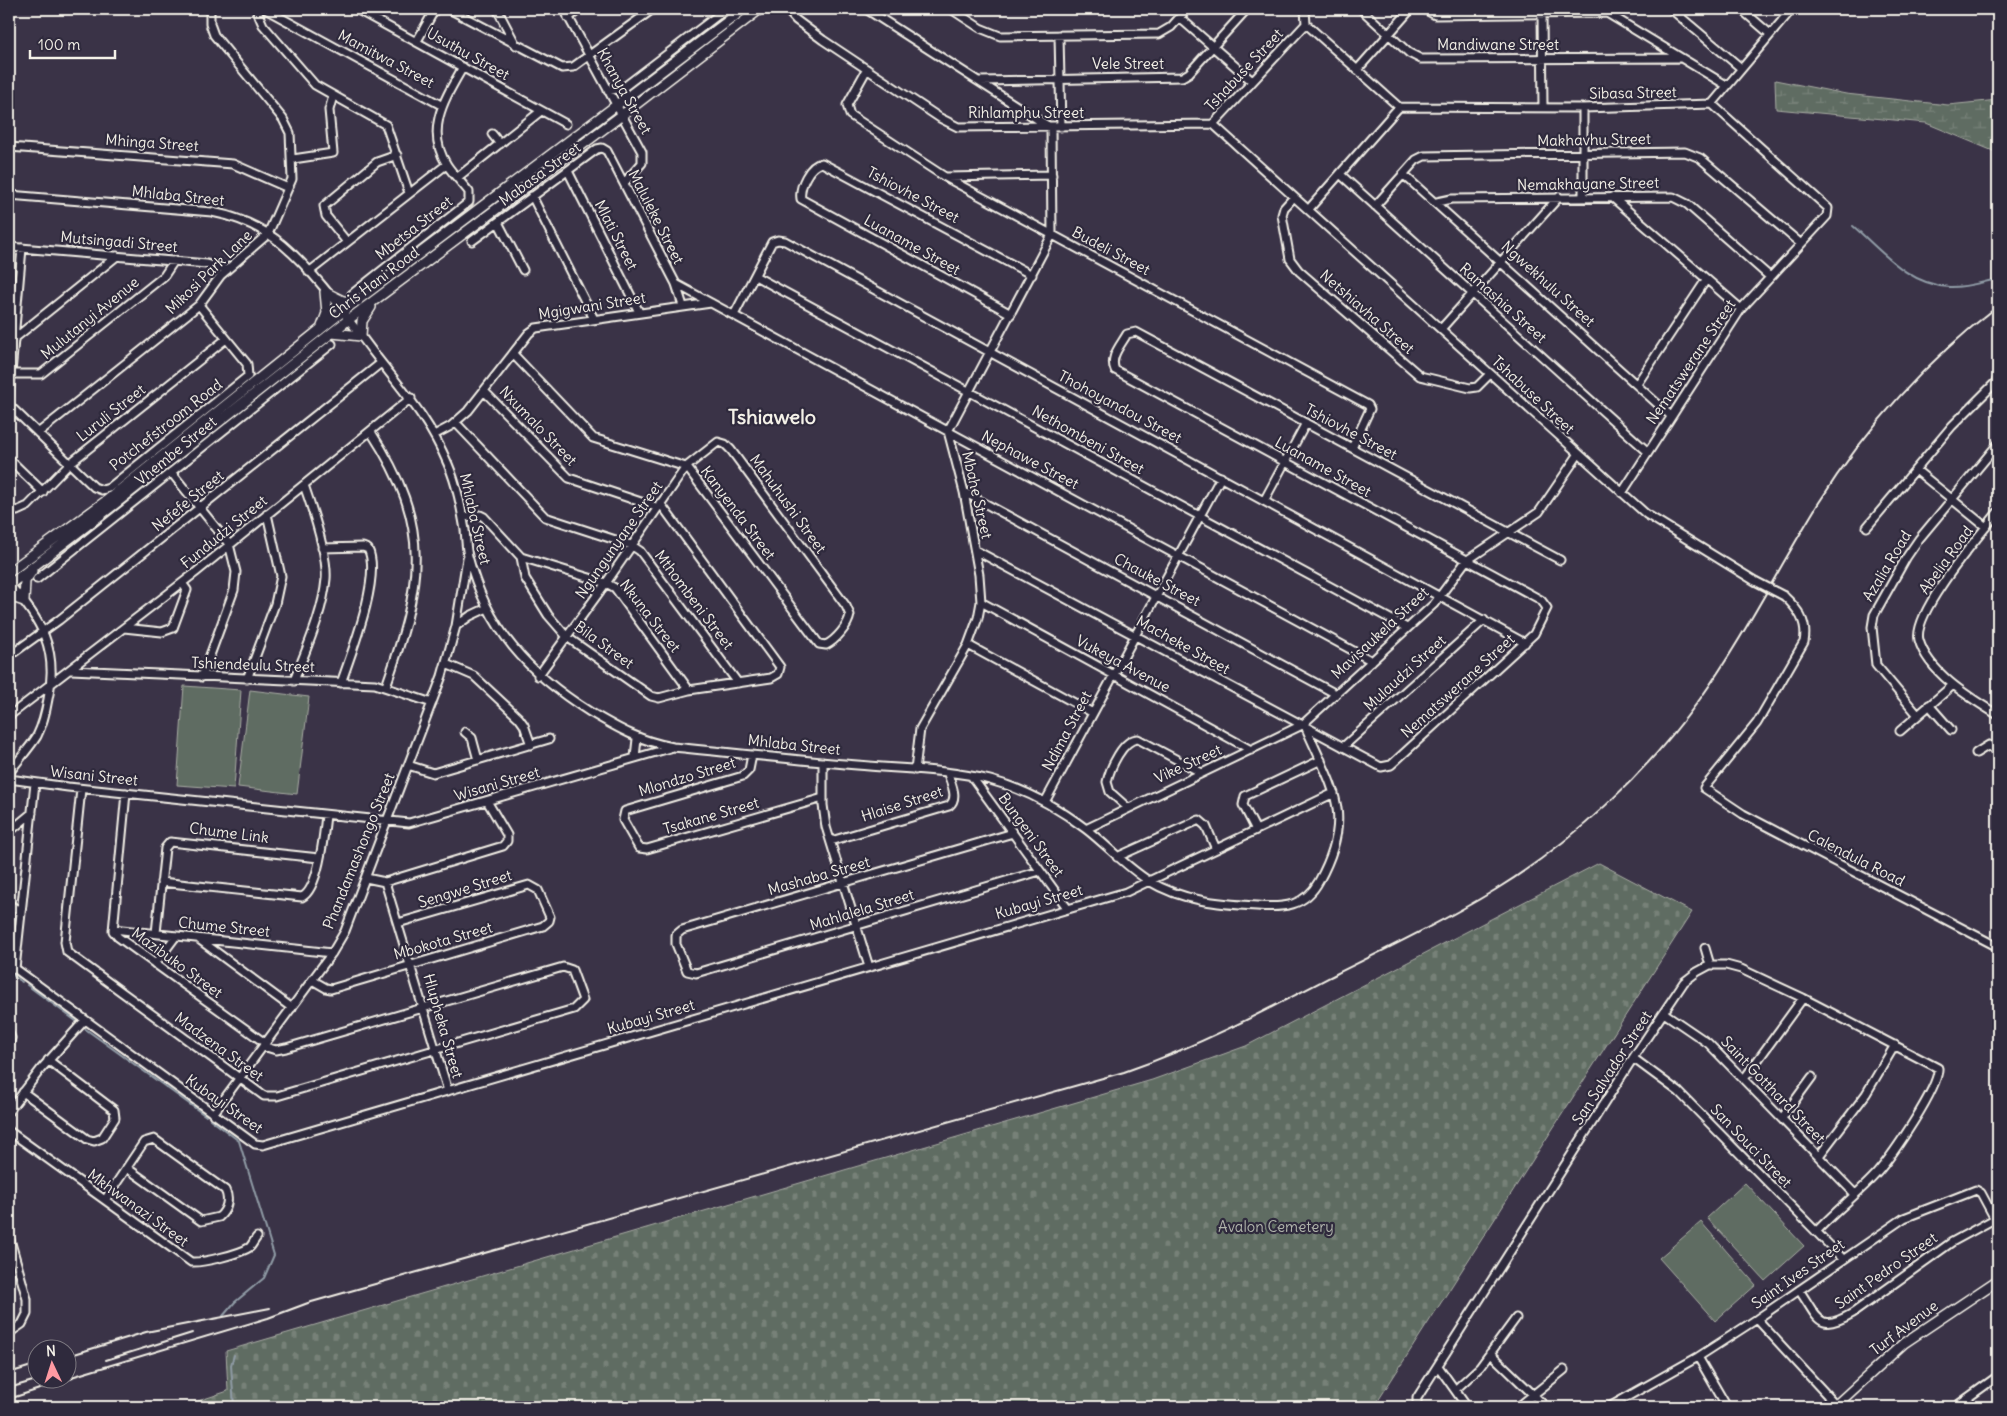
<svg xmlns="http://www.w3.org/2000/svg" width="2007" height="1416" font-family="Delius,sans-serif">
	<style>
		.wetland { fill: url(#wetland-marsh); stroke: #aaaea5 }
		.cemetery { fill: url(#cemetery-stones); stroke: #aaaea5 }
		.park { fill: #5f6c62; stroke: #aaaea5 }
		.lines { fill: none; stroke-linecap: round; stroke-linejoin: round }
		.stream { stroke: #909ca6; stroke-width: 2 }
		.minor-casing { stroke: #f4f1e8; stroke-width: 11 }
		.major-casing { stroke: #f4f1e8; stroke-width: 12 }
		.minor { stroke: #2f2a3d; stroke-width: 7 }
		.major { stroke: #2f2a3d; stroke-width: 9 }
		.rail { stroke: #f4f1e8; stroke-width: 2 }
		.minor-bridge-casing { stroke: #f4f1e8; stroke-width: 11; stroke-linecap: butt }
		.minor-bridge { stroke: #2f2a3d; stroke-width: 7 }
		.labels { text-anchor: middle; stroke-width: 4.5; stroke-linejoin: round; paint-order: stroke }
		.street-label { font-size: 15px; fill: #f4f1e8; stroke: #2f2a3d }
		.park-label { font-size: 15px; fill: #b1b5ac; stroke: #2f2a3d }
		.district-label { font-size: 20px; font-weight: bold; fill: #f4f1e8; stroke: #2f2a3d }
	</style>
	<defs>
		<pattern id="wetland-marsh" width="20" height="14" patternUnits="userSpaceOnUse" patternTransform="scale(1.25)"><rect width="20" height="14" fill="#5f6c62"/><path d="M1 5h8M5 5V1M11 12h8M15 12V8" fill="none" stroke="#778178"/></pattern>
		<pattern id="cemetery-stones" width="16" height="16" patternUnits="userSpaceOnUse" patternTransform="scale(1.25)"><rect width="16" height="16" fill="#5f6c62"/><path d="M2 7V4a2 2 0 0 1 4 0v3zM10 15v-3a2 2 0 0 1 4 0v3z" fill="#778178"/></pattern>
	</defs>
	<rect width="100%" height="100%" fill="#3a3347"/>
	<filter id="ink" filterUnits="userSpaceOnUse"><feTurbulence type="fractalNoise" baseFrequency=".02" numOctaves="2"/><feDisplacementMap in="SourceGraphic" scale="10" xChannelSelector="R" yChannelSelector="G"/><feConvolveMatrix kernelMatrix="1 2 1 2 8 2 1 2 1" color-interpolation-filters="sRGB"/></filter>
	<g filter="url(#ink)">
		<path class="wetland" d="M 1775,80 L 1846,94 L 1948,105 L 1998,100 L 1998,153 L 1926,123 L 1776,109 Z"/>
		<path class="cemetery" d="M 1599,863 L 1692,912 L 1374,1407 L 180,1407 L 228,1391 L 226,1351 L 1152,1080 L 1246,1046 Z"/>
		<path class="park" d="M 184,686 L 241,690 L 234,789 L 177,785 Z
			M 250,690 L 309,697 L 297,794 L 238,787 Z
			M 1745,1183 L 1804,1246 L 1765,1281 L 1707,1218 Z
			M 1701,1222 L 1756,1285 L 1715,1321 L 1659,1258 Z"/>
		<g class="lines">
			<path class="stream" d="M 1853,226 C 1882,251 1907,284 1949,287 C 1965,288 1982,282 1998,279
				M 9,972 L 22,982
				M 27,985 L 76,1021
				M 84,1028 L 206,1116
				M 210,1119 L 239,1141 L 274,1255 L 264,1278 L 235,1302 L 223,1316
				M 234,1407 L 231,1365 L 234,1355"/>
			<g class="minor-casing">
				<path id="minor" d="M 256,9 L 263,25 L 315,85 L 386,125 L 409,193
					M 265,9 L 441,105
					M 356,9 L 566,124
					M 449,9 L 562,68 L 573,67 L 653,9
					M 497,9 L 516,45
					M 564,9 L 642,152 L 642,163 L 624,183
					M 786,9 L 796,20 L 823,40 L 940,118 L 958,127 L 1213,124
					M 866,9 L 1051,128 L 1052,235 L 948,431 L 964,492 L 979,575 L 981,602 L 978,618 L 968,645 L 920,729 L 915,770
					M 951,9 L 980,28 L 1000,36 L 1159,34 L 1171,27 L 1187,9
					M 1305,9 L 1306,24 L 1399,107 L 1583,108 L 1712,104 L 1828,208 L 1827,216 L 1741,309 L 1622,493
					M 1361,9 L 1409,53 L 1421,59 L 1680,58
					M 1424,9 L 1435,15 L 1607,13 L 1726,85
					M 1671,9 L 1741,68
					M 1741,9 L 1770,34
					M 1542,15 L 1543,107
					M 568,18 L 580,9
					M 1180,18 L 1252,81
					M 1059,35 L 1061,127
					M 417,41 L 435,9
					M 867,69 L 847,105 L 850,115 L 945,177 L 1368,405 L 1370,409 L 1352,448
					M 1357,70 L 1411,9
					M 980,81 L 1182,77 L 1189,73 L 1247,9
					M 608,91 L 624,87 L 722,12 L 729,12 L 733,16
					M 1712,104 L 1792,9
					M 1583,108 L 1583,197
					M 1213,124 L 1646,514 L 1755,581
					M 1213,124 L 1306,24
					M 492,134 L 500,144
					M 9,147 L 233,164 L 288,188
					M 293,159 L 333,153 L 329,110 L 333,96
					M 568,171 L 639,312
					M 1340,174 L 1648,452
					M 1404,175 L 1671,416
					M 458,177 L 541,111
					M 947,177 L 1052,175
					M 9,195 L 212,212 C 238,217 262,227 283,245 C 317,274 345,315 373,352 C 403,391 428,417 448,464 C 457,485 461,507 465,530 C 466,539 466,548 468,556 C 487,629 528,673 590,712 C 619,729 640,741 673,747 C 734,753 796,760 857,765 C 901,769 948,769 990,780 C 1025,789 1057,807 1086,829 C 1107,845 1125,866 1149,881 C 1182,901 1219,904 1257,906 C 1283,908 1305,907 1319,881 C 1355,815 1333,790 1306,728
					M 532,196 L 594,319
					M 1294,197 L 1284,208 L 1282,215 L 1290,259 L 1299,271 L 1420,376 L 1470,388 L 1477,387 L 1490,374
					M 1612,197 L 1741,309
					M 1437,202 L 1451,199 L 1673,197 L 1687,204 L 1770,277
					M 1375,206 L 1416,160 L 1424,156 L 1685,152 L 1700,158 L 1801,244
					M 1308,210 L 1399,107
					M 498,222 L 523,270
					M 472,241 L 597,149 L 602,148 L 607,151 L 676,284 L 683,306
					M 347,242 L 326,216 L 324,206 L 377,162 L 397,155
					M 9,247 L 207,264 L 227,270
					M 309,272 L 446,165
					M 755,276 L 1407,628
					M 676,284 L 1372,661
					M 352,294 L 469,202 L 469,192 C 462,183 453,174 447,165 C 424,129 446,97 463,67
					M 1011,314 L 801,199 C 799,187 809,165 822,163 L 1032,275
					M 734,315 L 772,242 L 778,240 L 785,241 L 1525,643
					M 1441,329 L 1559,197
					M 15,338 L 117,256
					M 513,354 L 593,438 L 686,467 L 689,470 L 819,644 L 826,645 C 836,640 848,626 850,615 L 846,606 L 731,450 L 725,444 L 718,442 L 686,467 L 606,583 L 538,676
					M 12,374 L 41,374 L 164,276 L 174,261
					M 1637,384 L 1706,280
					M 485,392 L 569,478 L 656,507
					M 9,396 L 22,248
					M 9,405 L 94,487 L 102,490 L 109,488 L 248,376 L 247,364 L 199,305
					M 456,423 L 545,517 L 631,545 L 640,551 L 738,683
					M 371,432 C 433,527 422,584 386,686
					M 38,433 L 199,305 L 221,275 L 268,234 L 292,179 L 290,133 L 283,119 L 214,35 L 210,24 L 210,9
					M 434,435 L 451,426 L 468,411 L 529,333 L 536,328 L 711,303
					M 9,459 L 43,492
					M 1916,470 L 1986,527
					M 171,472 L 229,544 L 236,572 L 234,590 L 202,677
					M 964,492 L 1336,694
					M 1264,501 L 1306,423
					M 9,509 L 17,511 L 28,506 L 69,464 L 226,339
					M 1998,512 C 1980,535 1912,613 1919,640 C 1928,673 1972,699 1998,715
					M 463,517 L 480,515 L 484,517 L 521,557 L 525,578 L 548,615 L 567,637 L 651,696 L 659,698 L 689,690 L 771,678 L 778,674 L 780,667 L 660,503
					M 1867,527 L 1952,426 L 1998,380
					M 322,548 L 363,547 L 368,549 C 382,576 351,654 341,683
					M 975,550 L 1381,767 L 1391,765 L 1534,634 L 1547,608 L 1541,600 L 1115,370 C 1109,357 1121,345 1127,334 L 1136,332 L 1560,560
					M 521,557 L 606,583 L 615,588 L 689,690
					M 37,579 L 332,344
					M 9,584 C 41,619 59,650 48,699 C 46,711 43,724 37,736 C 29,749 18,760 9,773
					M 1784,596 C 1798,609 1808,622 1804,642 L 1757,723 L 1704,788 L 1743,814 L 1998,947
					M 981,602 L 1251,750
					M 456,626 L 470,616 L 487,608
					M 124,628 L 162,632 L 173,628 L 187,590 L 182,583
					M 968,645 L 1093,713
					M 9,656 L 59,620 L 381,363
					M 446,664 L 474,676 L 519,718 L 524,725 L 531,745
					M 71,670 L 375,684 L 432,703
					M 247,679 L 275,604 L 281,576 L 267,514
					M 294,681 C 306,649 323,613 326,579 C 328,556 312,508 304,485
					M 1929,705 L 1951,730
					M 1917,714 L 1876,665 L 1872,627 L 1874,615 L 1906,558 L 1919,539 L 1998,444
					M 9,716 L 195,573 L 411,398
					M 1900,731 L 1953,685
					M 465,732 L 472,738 L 478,760
					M 1343,747 L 1484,620
					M 1976,753 L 1989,745 L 1998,753
					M 752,755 L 749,770 L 743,776 L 625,811 L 623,820 L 639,848 L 647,849 L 823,798
					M 635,757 L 637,739
					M 823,762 L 823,805 L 826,827 L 869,967
					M 408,765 L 433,773 L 549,739
					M 972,777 L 1068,909
					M 9,779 L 68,787 L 409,823 L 670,748
					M 81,789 L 65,942 L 67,952 L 264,1096 L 277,1096 L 574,1009 L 583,1000 L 572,970 L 563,967 L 286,1048 L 276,1050 L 263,1046
					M 126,793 L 113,931 L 118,937 L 265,1043
					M 1045,802 L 1221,477
					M 1128,808 L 1110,792 L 1107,782 C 1110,768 1123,739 1138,739 L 1202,773
					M 1086,829 L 1302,725 L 1434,604 L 1466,561 L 1539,512 L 1578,455
					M 1256,830 L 1243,805 L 1245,796 L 1321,760
					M 9,832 L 32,813
					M 1013,833 L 682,930 L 676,935 L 676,944 L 687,971 L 696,973 L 1040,871
					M 831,841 L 949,806 C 959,798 951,784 948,774
					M 1117,857 L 1199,820 L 1206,826 L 1216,849
					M 366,878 L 385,882 L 503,846 L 507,841 L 507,835 L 487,801
					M 161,882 L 302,897 C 319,889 324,833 326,815
					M 385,882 L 448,1091
					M 9,904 L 20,912
					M 113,929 L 332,953
					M 156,933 L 165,848 L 170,842 L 319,858
					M 200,940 L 292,1008
					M 1705,948 L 1710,965
					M 9,964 L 255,1144 L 263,1145 L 1126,892 L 1334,793
					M 155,964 L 176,936
					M 15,969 L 35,783
					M 312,980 L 326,988 L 331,989 L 543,926 L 549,921 L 550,917 L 538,890 L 529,885 L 398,923
					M 1664,1013 L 1708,1043 L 1855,1194
					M 9,1033 L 11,1038 L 9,1044
					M 1633,1058 L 1679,1092 L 1843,1259
					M 1744,1079 L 1803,998
					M 23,1092 L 87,1139 L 94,1141 L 102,1138 L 115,1118 L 114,1110 L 48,1060
					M 9,1111 L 41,1069 L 85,1020
					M 213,1114 L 332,953 L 345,931 L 442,676 L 456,626 L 467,558
					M 1782,1118 L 1812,1077
					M 9,1131 L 191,1262 C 202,1263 240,1254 250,1247 C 252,1245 255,1239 257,1237
					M 1819,1156 L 1866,1094 L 1895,1045
					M 105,1200 L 144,1142 L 154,1139 L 225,1190 C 230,1199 227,1210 219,1217 L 201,1221 L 127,1168
					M 9,1236 L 27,1299 L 27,1314 L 22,1324 L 9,1333
					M 1799,1290 C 1819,1318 1817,1334 1853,1313 L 1952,1242 L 1998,1217
					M 1757,1319 L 1838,1407
					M 1490,1353 L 1546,1407
					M 1698,1357 L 1727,1407
					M 1438,1366 L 1467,1407
					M 1455,1390 L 1480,1367 L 1516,1318
					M 1417,1407 L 1417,1398 L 1633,1058 L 1684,982 L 1697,972 L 1710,965 L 1726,965 L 1741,969 L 1803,998 L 1938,1068 C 1940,1087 1891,1157 1877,1173 C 1858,1194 1835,1211 1816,1232
					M 1518,1407 L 1564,1370
					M 1609,1407 L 1698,1357 L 1757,1319 L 1904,1218 L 1976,1190 L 1981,1193 L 1995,1219
					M 1955,1407 L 1998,1376"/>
			</g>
			<g class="major-casing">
				<path id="major" d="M 325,292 L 343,301 L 358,301
					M 321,329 L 327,313 L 325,292
					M 332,333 L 361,336 L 362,321 L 371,307
					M 9,572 L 106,501 L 342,312 L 744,9
					M 9,585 L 115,504 L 348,320 L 622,115 L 760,9
					M 9,596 L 24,601 L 25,581 L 32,571
					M 1834,1407 L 1904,1343 L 1998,1280"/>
			</g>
			<use href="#minor" class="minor"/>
			<use href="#major" class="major"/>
			<path class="rail" d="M 68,1356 L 146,1332 L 270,1308
				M 106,1360 L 192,1333
				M 9,1373 L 38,1364
				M 68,1378 L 268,1318 L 308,1303 L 1124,1072 C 1199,1046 1267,1010 1336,974 C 1390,947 1444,921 1495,890 C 1574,841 1645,775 1700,699 C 1744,637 1778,569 1818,504 C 1866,428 1926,361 1998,306
				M 9,1388 L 43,1378
				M 9,1399 L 73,1378"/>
			<g class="minor-bridge-casing">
				<path id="minor-bridge" d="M 1755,581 L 1784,596"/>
			</g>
			<use href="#minor-bridge" class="minor-bridge"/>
		</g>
	</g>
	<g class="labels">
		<g class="street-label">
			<text x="1498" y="50">Mandiwane Street</text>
			<text transform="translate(468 54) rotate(29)" y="5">Usuthu Street</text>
			<text transform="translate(386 59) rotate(28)" y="5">Mamitwa Street</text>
			<text x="1128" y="69">Vele Street</text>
			<text transform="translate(1244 70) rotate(-47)" y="5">Tshabuse Street</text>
			<text transform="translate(624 91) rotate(61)" y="5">Khanya Street</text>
			<text transform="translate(1633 93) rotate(-1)" y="5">Sibasa Street</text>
			<text x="1026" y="118">Rihlamphu Street</text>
			<text transform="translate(1594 140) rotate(-1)" y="5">Makhavhu Street</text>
			<text transform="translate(152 143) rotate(4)" y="5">Mhinga Street</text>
			<text transform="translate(540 174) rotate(-36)" y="5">Mabasa Street</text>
			<text transform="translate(1588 184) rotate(-1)" y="5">Nemakhayane Street</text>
			<text transform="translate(913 195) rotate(28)" y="5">Tshiovhe Street</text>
			<text transform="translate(178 196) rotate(6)" y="5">Mhlaba Street</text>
			<text transform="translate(656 217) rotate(63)" y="5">Maluleke Street</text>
			<text transform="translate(414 228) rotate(-38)" y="5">Mbetsa Street</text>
			<text transform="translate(616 235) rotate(63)" y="5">Mlati Street</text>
			<text transform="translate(119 242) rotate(5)" y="5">Mutsingadi Street</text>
			<text transform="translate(912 245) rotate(29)" y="5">Luaname Street</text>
			<text transform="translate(1111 251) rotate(28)" y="5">Budeli Street</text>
			<text transform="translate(209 272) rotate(-44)" y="5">Mikosi Park Lane</text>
			<text transform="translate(374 283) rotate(-37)" y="5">Chris Hani Road</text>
			<text transform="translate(1548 284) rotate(42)" y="5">Ngwekhulu Street</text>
			<text transform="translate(1503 303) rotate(42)" y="5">Ramashia Street</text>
			<text transform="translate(592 306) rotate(-9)" y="5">Mgigwani Street</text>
			<text transform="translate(1367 312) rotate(41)" y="5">Netshiavha Street</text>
			<text transform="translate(90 318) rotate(-39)" y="5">Mulutanyi Avenue</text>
			<text transform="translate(1691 362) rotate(-56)" y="5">Nematswerane Street</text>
			<text transform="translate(1533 395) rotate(43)" y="5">Tshabuse Street</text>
			<text transform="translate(1120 407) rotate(28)" y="5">Thohoyandou Street</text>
			<text transform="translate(111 413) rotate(-38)" y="5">Luruli Street</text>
			<text transform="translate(166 425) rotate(-38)" y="5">Potchefstroom Road</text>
			<text transform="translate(538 426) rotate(46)" y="5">Nxumalo Street</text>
			<text transform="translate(1351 432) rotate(28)" y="5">Tshiovhe Street</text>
			<text transform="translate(1088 440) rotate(29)" y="5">Nethombeni Street</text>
			<text transform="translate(176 451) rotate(-39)" y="5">Vhembe Street</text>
			<text transform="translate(1030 460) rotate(28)" y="5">Nephawe Street</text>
			<text transform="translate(1323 467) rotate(29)" y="5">Luaname Street</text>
			<text transform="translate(977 495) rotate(77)" y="5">Mbahe Street</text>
			<text transform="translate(188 501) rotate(-39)" y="5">Nefefe Street</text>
			<text transform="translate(788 504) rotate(54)" y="5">Mahuhushi Street</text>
			<text transform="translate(738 513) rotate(53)" y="5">Kanyenda Street</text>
			<text transform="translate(475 519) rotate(77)" y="5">Mhlaba Street</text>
			<text transform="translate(224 532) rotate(-39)" y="5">Fundudzi Street</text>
			<text transform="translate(619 540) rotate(-55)" y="5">Ngungunyane Street</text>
			<text transform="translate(1946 560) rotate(-54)" y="5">Abelia Road</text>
			<text transform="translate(1887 566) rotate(-59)" y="5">Azalia Road</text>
			<text transform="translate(1157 580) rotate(28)" y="5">Chauke Street</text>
			<text transform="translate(694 600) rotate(53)" y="5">Mthombeni Street</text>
			<text transform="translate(650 616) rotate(52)" y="5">Nkuna Street</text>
			<text transform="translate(1380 633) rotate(-43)" y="5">Mavisaukela Street</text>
			<text transform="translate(604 645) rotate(36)" y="5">Bila Street</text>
			<text transform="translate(1183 645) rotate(29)" y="5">Macheke Street</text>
			<text transform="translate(1123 664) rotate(28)" y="5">Vukeya Avenue</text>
			<text transform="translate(253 665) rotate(2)" y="5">Tshiendeulu Street</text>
			<text transform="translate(1405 673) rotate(-42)" y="5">Mulaudzi Street</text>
			<text transform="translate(1458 686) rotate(-42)" y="5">Nematswerane Street</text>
			<text transform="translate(1067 731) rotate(-62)" y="5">Ndima Street</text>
			<text transform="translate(794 745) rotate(6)" y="5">Mhlaba Street</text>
			<text transform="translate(1188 764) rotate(-25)" y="5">Vike Street</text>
			<text transform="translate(94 776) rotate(6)" y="5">Wisani Street</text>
			<text transform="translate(687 777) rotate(-17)" y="5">Mlondzo Street</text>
			<text transform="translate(497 784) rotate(-16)" y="5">Wisani Street</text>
			<text transform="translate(902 804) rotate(-18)" y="5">Hlaise Street</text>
			<text transform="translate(711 816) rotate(-16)" y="5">Tsakane Street</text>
			<text transform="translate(229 833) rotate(7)" y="5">Chume Link</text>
			<text transform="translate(1031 835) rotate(54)" y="5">Bungeni Street</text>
			<text transform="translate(359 851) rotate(-68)" y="5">Phandamashongo Street</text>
			<text transform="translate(1856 858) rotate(27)" y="5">Calendula Road</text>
			<text transform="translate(819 876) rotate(-16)" y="5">Mashaba Street</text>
			<text transform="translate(465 889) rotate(-17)" y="5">Sengwe Street</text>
			<text transform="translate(1039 902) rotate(-16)" y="5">Kubayi Street</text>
			<text transform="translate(862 910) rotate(-17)" y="5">Mahlalela Street</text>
			<text transform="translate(224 927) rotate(6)" y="5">Chume Street</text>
			<text transform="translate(443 941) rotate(-16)" y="5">Mbokota Street</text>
			<text transform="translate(177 963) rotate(36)" y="5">Mazibuko Street</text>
			<text transform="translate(651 1017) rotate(-16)" y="5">Kubayi Street</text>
			<text transform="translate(443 1026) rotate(74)" y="5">Hlupheka Street</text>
			<text transform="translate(219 1047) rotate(36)" y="5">Madzena Street</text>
			<text transform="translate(1612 1068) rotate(-57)" y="5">San Salvador Street</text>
			<text transform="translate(1773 1090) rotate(46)" y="5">Saint Gotthard Street</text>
			<text transform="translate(224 1104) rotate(35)" y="5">Kubayi Street</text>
			<text transform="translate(1751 1146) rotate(46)" y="5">San Souci Street</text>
			<text transform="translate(138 1208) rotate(36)" y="5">Mkhwanazi Street</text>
			<text transform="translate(1886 1271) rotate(-35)" y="5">Saint Pedro Street</text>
			<text transform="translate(1798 1274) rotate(-35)" y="5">Saint Ives Street</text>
			<text transform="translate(1904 1328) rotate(-37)" y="5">Turf Avenue</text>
		</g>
		<g class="park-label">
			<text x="1276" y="1232">Avalon Cemetery</text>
		</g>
		<g class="district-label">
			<text x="772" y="424">Tshiawelo</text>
		</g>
	</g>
	<rect width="2007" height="1416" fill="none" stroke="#2f2a3d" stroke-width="30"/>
	<rect x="15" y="15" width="1977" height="1386" fill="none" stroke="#f4f1e8" stroke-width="2" filter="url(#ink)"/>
	<g transform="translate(52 1364) rotate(356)"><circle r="24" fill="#2f2a3d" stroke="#7e7a81"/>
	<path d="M0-4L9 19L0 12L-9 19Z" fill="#ff9aa2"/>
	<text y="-8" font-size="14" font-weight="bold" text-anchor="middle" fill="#f4f1e8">N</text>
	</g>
	<path d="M30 50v8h85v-8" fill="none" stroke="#f4f1e8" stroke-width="2.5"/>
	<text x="38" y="50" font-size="15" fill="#f4f1e8" stroke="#2f2a3d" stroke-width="4" paint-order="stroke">100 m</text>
</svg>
